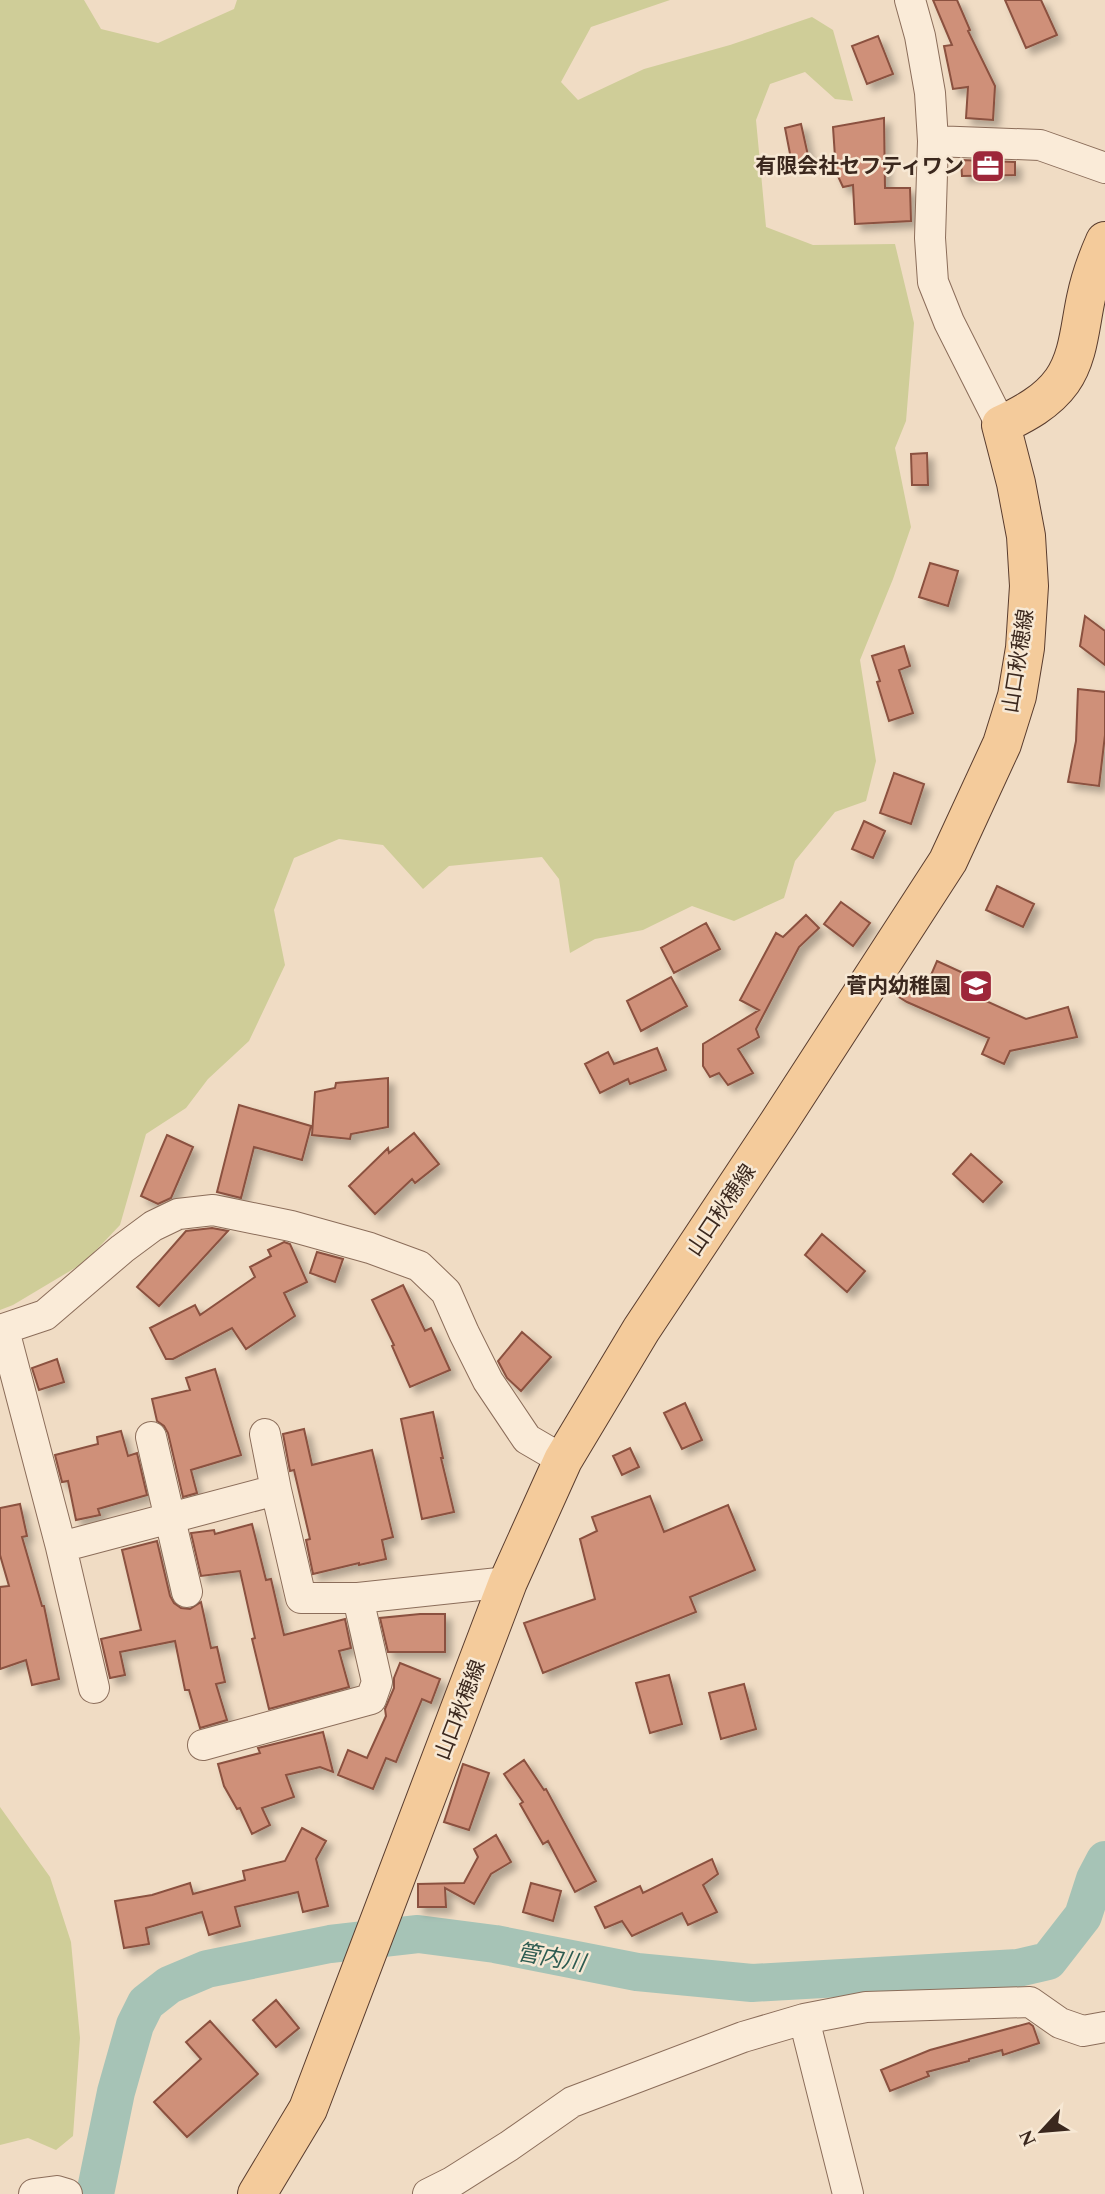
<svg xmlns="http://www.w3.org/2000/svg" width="1105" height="2194" font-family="Spectral,'Noto Sans JP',serif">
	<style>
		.green { fill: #cfcd98 }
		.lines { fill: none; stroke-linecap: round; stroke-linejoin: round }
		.river { stroke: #a6c3b6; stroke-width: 38 }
		.building { fill: #cf9079; stroke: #8b513f; stroke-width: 2; filter: url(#shadow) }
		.minor-casing { stroke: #8b6d5a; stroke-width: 32 }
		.major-casing { stroke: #593c2e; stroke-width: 40 }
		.minor { stroke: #faebd8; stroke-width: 30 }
		.major { stroke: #f4cb9b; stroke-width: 38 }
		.labels { text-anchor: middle; stroke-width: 5; stroke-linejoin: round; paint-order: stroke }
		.poi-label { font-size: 21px; font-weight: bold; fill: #3b281e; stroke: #f7e8d4; text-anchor: end }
		.street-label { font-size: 21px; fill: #3b281e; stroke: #f7e8d4 }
		.water-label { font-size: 23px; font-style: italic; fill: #2d5b51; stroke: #f7e8d4 }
	</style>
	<defs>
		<filter id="shadow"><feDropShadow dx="6" dy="6" stdDeviation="3.5" flood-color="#0004"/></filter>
	</defs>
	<rect width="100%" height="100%" fill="#f0dcc4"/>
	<path class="green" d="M 0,0 L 84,0 L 101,29 L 158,43 L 234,9 L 237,0 L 670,0 L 591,27 L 561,82 L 578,100 L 644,69 L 730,45 L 812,17 L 833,30 L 853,101 L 835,99 L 805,72 L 770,84 L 756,120 L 766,227 L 813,245 L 895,244 L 914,323 L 906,421 L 895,448 L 911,527 L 893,579 L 860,660 L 876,761 L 866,801 L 835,812 L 795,861 L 784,898 L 734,921 L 692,906 L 643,930 L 595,939 L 570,953 L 559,879 L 542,857 L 449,866 L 423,889 L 383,845 L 339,839 L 294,858 L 274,910 L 285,965 L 249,1041 L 208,1079 L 186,1108 L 146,1134 L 120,1225 L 85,1262 L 13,1305 L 0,1310 Z
		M 0,1807 L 50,1877 L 71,1942 L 80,2038 L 73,2136 L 56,2150 L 28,2138 L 0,2145 Z"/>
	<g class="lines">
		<path class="river" d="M 95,2194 L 116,2092 L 135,2025 L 146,2003 L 169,1985 L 207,1969 L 330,1944 L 418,1934 L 495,1944 L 637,1972 L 752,1983 L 1018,1968 L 1048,1961 L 1083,1916 L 1095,1879 L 1105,1860"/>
	</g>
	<path class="building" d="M 933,0 L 957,0 L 970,30 L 968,31 L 995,86 L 993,120 L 966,118 L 968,87 L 953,89 L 944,46 L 952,45 Z
		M 1005,0 L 1041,0 L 1057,35 L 1026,48 Z
		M 878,36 L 893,74 L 867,84 L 852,46 Z
		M 884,118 L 885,188 L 910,188 L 911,221 L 855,224 L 853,185 L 843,187 L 836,172 L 833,127 Z
		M 801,124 L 809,160 L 792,164 L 785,128 Z
		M 961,160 L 1015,162 L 1015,175 L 962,176 Z
		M 927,453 L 928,485 L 912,485 L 911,454 Z
		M 930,563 L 958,571 L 948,606 L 919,597 Z
		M 1085,616 L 1105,631 L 1105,665 L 1080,646 Z
		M 904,646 L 910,666 L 899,670 L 913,713 L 889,721 L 877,682 L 880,681 L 872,656 Z
		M 1078,689 L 1105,692 L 1105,735 L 1099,786 L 1068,782 L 1076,741 Z
		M 894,773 L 924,784 L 911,824 L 880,813 Z
		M 864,821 L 885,831 L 873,858 L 852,849 Z
		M 997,886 L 1034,904 L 1023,927 L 986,910 Z
		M 841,902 L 870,923 L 853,946 L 824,924 Z
		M 806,915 L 819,928 L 799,947 L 756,1029 L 759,1037 L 738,1049 L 753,1073 L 728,1085 L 719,1073 L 710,1077 L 703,1066 L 703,1044 L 759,1010 L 740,1000 L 776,933 L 783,937 Z
		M 706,923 L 720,949 L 674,973 L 661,948 Z
		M 937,961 L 972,977 L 966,992 L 1026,1019 L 1068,1007 L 1077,1037 L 1010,1051 L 1004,1064 L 982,1054 L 989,1038 L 907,1002 L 894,994 L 904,977 L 925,989 Z
		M 671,977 L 687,1006 L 641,1031 L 627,1001 Z
		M 657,1048 L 666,1070 L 630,1084 L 628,1079 L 600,1093 L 585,1064 L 608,1052 L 614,1064 Z
		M 388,1078 L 388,1127 L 351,1134 L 350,1139 L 312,1135 L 315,1092 L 335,1088 L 336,1083 Z
		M 239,1105 L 311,1126 L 302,1160 L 254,1147 L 241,1198 L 217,1192 Z
		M 414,1133 L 439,1164 L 415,1183 L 412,1179 L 375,1214 L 349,1186 L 388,1148 L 389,1153 Z
		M 167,1135 L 193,1147 L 171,1198 L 158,1204 L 141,1196 Z
		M 971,1154 L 1002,1182 L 983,1202 L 953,1174 Z
		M 212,1228 L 228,1231 L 159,1306 L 137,1287 L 186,1231 Z
		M 822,1234 L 865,1271 L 847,1292 L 805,1255 Z
		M 284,1242 L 290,1244 L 307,1282 L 284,1293 L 295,1316 L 246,1349 L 232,1328 L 173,1359 L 166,1359 L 150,1328 L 195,1305 L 200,1315 L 255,1277 L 250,1267 L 271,1256 L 268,1250 Z
		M 317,1252 L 343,1259 L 335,1282 L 310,1273 Z
		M 403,1285 L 425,1331 L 431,1328 L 450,1370 L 410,1387 L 392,1346 L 394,1345 L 372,1300 Z
		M 522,1332 L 551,1357 L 521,1391 L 507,1378 L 498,1361 Z
		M 57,1359 L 64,1382 L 39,1390 L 32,1368 Z
		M 215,1369 L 241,1455 L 191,1470 L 197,1493 L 183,1497 L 168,1433 L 164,1426 L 157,1421 L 152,1399 L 190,1390 L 186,1378 Z
		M 685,1403 L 702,1440 L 682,1449 L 664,1413 Z
		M 433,1412 L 443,1458 L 441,1458 L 454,1512 L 422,1519 L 401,1419 Z
		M 304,1429 L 312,1465 L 372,1450 L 393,1537 L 382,1540 L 386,1559 L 359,1565 L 359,1563 L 313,1574 L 306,1540 L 310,1539 L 294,1470 L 290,1471 L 283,1434 Z
		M 121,1431 L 128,1456 L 137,1453 L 147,1495 L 98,1509 L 100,1515 L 76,1520 L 68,1481 L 62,1482 L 55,1455 L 98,1444 L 97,1437 Z
		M 630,1448 L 639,1467 L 622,1475 L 613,1456 Z
		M 650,1496 L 664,1532 L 728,1505 L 755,1570 L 690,1597 L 696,1612 L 543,1673 L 524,1623 L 595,1599 L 580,1539 L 597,1531 L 592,1517 Z
		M 20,1504 L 27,1536 L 22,1537 L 42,1606 L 44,1606 L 59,1679 L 32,1685 L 26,1660 L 0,1669 L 0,1587 L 9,1586 L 0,1555 L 0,1508 Z
		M 252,1524 L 266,1580 L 271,1579 L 284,1635 L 345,1619 L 351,1648 L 339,1651 L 349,1687 L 269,1709 L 252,1639 L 255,1638 L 240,1571 L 201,1576 L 191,1533 L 214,1530 L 215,1534 Z
		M 157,1541 L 170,1596 L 174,1603 L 181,1608 L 190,1609 L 201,1602 L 211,1648 L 217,1647 L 225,1682 L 216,1684 L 227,1720 L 200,1728 L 189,1690 L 185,1690 L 175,1641 L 120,1652 L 125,1675 L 110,1678 L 101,1639 L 141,1630 L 122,1550 Z
		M 420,1614 L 445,1614 L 445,1652 L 388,1652 L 380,1618 Z
		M 400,1663 L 440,1679 L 431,1703 L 422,1699 L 396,1762 L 386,1758 L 373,1789 L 338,1775 L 348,1750 L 367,1758 L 386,1716 L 385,1709 L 394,1688 L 394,1678 Z
		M 669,1675 L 682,1724 L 650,1733 L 636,1683 Z
		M 744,1684 L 756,1729 L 721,1739 L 709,1693 Z
		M 323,1732 L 333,1772 L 320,1767 L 286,1775 L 294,1797 L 262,1808 L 270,1825 L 252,1834 L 240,1808 L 237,1809 L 224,1786 L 218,1764 L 260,1753 L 258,1748 Z
		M 524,1760 L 544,1790 L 546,1789 L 596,1881 L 575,1892 L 548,1841 L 543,1844 L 520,1804 L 523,1802 L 504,1774 Z
		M 463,1764 L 489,1773 L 469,1830 L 444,1822 Z
		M 302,1828 L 326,1841 L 316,1859 L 328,1906 L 303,1912 L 298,1892 L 235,1907 L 240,1926 L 209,1935 L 202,1912 L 146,1928 L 149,1944 L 124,1948 L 115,1901 L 152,1895 L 190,1883 L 193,1894 L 245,1880 L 243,1871 L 285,1861 Z
		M 496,1835 L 511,1862 L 491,1874 L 474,1904 L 445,1888 L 446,1907 L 418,1907 L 418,1884 L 464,1883 L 478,1857 L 474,1849 Z
		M 712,1859 L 718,1874 L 703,1885 L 717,1912 L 688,1925 L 682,1913 L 632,1936 L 622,1921 L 605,1928 L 595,1907 L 640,1886 L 643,1893 Z
		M 531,1883 L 561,1891 L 553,1921 L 523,1912 Z
		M 276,2000 L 299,2028 L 276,2047 L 253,2020 Z
		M 210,2021 L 258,2074 L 187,2137 L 154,2102 L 201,2059 L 186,2042 Z
		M 1029,2023 L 1033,2026 L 1039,2043 L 1003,2055 L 1002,2050 L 969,2059 L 969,2061 L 927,2072 L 929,2076 L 890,2091 L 881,2070 L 930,2050 Z"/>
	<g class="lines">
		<g class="minor-casing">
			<path id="minor" d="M 910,0 L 920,36 L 930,93 L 933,141 L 930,238 L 933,282 L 949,322 L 1001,425
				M 933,141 L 1040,145 L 1105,168
				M 0,1330 L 45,1315 L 122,1249 L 153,1226 L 178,1214 L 213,1210 L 291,1226 L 370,1248 L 419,1266 L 446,1292 L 464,1333 L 488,1381 L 527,1439 L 563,1460
				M 4,1330 L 61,1547 L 276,1490 L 301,1598 L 358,1598 L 508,1582
				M 265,1434 L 276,1490
				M 151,1437 L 187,1592
				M 61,1547 L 94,1688
				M 203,1745 L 371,1699 L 377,1682 L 358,1598
				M 804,2019 L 848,2194
				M 34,2194 L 57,2191 L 67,2194
				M 428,2194 L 452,2182 L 509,2146 L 572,2102 L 743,2037 L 804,2019 L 866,2007 L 1030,2002 L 1060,2023 L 1083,2031 L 1105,2027"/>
		</g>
		<g class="major-casing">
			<path id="major" d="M 257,2194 L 308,2109 L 508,1582 L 563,1460 L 641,1330 L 779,1122 L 948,861 L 1002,744 L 1017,696 L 1025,648 L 1029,586 L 1026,536 L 1016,483 L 1001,425 C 1024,414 1047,402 1062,381 C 1079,357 1080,325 1086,298 C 1090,279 1097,259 1105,241"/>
		</g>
		<use href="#minor" class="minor"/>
		<use href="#major" class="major"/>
	</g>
	<defs>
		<g id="office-square" transform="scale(1.75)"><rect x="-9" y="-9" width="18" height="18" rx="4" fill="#9d273a" stroke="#f7e8d4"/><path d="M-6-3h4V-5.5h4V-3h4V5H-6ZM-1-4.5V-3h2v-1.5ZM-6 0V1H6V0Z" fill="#fff"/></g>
		<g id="school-square" transform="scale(1.75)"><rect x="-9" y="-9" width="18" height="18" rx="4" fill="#9d273a" stroke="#f7e8d4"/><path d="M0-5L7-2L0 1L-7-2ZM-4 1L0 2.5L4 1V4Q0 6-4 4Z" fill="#fff"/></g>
	</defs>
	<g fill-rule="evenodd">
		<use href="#office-square" x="988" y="166"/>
		<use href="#school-square" x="976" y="986"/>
	</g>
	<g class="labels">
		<g class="poi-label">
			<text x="964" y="173">有限会社セフティワン</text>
			<text x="951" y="993">菅内幼稚園</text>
		</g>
		<g class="street-label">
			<text transform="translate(1018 661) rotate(-81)" y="7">山口秋穂線</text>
			<text transform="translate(721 1210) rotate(-56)" y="7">山口秋穂線</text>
			<text transform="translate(460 1710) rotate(-69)" y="7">山口秋穂線</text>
		</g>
		<g class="water-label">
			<text transform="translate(551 1957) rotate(10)" y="8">管内川</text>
		</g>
	</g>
	<g transform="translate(1042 2131) rotate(244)" stroke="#f7e8d4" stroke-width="5" paint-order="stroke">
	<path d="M0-5L12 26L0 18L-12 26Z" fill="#3b281e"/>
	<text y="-10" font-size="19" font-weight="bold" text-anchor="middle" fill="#3b281e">N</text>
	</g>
</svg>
